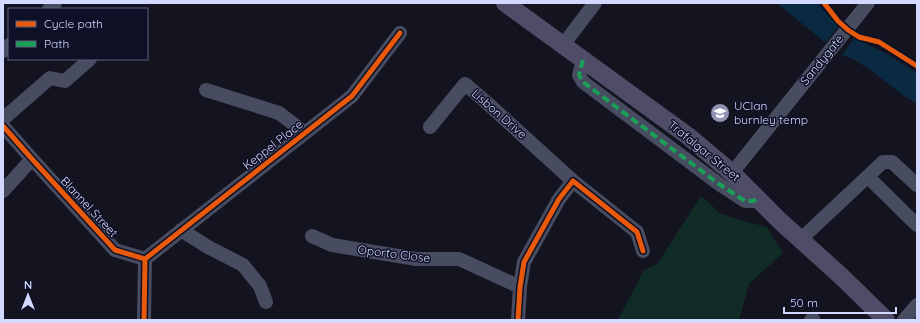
<svg xmlns="http://www.w3.org/2000/svg" width="920" height="323" font-family="Quicksand,sans-serif">
	<style>
		.grass { fill: #112b26 }
		.water { fill: #0a2a41 }
		.pier { fill: #131420 }
		.lines { fill: none; stroke-linecap: round; stroke-linejoin: round }
		.minor { stroke: #484c61; stroke-width: 14 }
		.major { stroke: #4f4c67; stroke-width: 18 }
		.quiet { stroke: #1a9f57; stroke-width: 4; stroke-dasharray: 8 4; stroke-linecap: butt }
		.cycleway-casing { stroke: #0e1025; stroke-width: 8 }
		.cycleway { stroke: #e8590c; stroke-width: 5 }
		.labels { text-anchor: middle; stroke-width: 3; stroke-linejoin: round; paint-order: stroke }
		.street-label { font-size: 12px; fill: #d2d8ff; stroke: #0e1025 }
		.poi-label { font-size: 12px; fill: #d2d8ff; stroke: #0e1025; text-anchor: start }
	</style>
	<rect width="100%" height="100%" fill="#131420"/>
	<path class="grass" d="M 701,196 L 720,213 L 733,218 L 767,227 L 783,253 L 749,284 L 739,320 L 618,320 L 644,270 L 657,264 Z"/>
	<path class="water" d="M 777,3 L 817,3 L 838,26 L 855,38 L 889,55 L 917,73 L 917,104 L 904,96 L 869,69 L 855,60 L 842,55 L 832,48 Z"/>
	<path class="pier" d="M 840,24 L 856,36 L 842,55 L 825,43 Z"/>
	<g class="lines">
		<path class="minor" d="M 49,9 L 55,3
			M 563,45 L 595,3
			M 3,51 L 9,45
			M 583,60 L 579,75 L 583,82 L 719,184 L 745,201 L 753,201 L 758,198
			M 206,90 L 279,113 L 305,133
			M 3,119 L 50,78 L 65,81 L 90,59
			M 3,126 L 32,159 L 115,250 L 145,259 L 144,320
			M 430,127 L 465,84 L 486,102 L 573,181
			M 732,173 L 868,3
			M 868,177 L 917,225
			M 3,191 L 32,159
			M 181,230 L 208,247 L 243,265 L 260,286 L 266,302
			M 312,236 L 332,245 L 416,259 L 459,259 L 520,287
			M 801,239 L 883,162 L 892,162 L 917,185
			M 145,259 L 352,96 L 400,33
			M 518,320 L 520,287 L 524,262 L 559,199 L 573,181 L 637,232 L 643,251
			M 811,320 L 813,319
			M 904,320 L 917,305"/>
		<path class="major" d="M 505,3 L 688,136 L 732,173 L 780,221 L 842,277 L 886,320"/>
		<path class="quiet" d="M 583,60 L 579,75 L 583,82 L 719,184 L 745,201 L 753,201 L 758,198"/>
		<g class="cycleway-casing">
			<path id="cycleway" d="M 824,3 L 838,21 L 848,30 L 859,37 L 879,42 L 917,66
				M 3,126 L 32,159 L 115,250 L 145,259 L 144,320
				M 145,259 L 352,96 L 400,33
				M 518,320 L 520,287 L 524,262 L 559,199 L 573,181 L 637,232 L 643,251"/>
		</g>
		<use href="#cycleway" class="cycleway"/>
	</g>
	<defs>
		<g id="university-disc" transform="scale(1)"><circle r="9.5" fill="#8f93b1" stroke="#0e1025"/><path d="M0-5L7-2L0 1L-7-2ZM-4 1L0 2.5L4 1V4Q0 6-4 4Z" fill="#fff"/></g>
	</defs>
	<g fill-rule="evenodd">
		<use href="#university-disc" x="720" y="113"/>
	</g>
	<g class="labels">
		<g class="street-label">
			<text transform="translate(822 60) rotate(-51)" y="4">Sandygate</text>
			<text transform="translate(499 114) rotate(41)" y="4">Lisbon Drive</text>
			<text transform="translate(273 145) rotate(-38)" y="4">Keppel Place</text>
			<text transform="translate(704 151) rotate(39)" y="4">Trafalgar Street</text>
			<text transform="translate(89 207) rotate(47)" y="4">Blannel Street</text>
			<text transform="translate(394 254) rotate(7)" y="4">Oporto Close</text>
		</g>
		<g class="poi-label">
			<text x="734" y="110">UClan<tspan x="734" dy="14">burnley temp</tspan></text>
		</g>
	</g>
	<rect width="920" height="323" fill="none" stroke="#d2d8ff" stroke-width="8"/>
	<rect x="8" y="8" width="140" height="52" fill="#0e1025" stroke="#5c607c"/>
	<rect x="16" y="21" width="20" height="6" fill="#e8590c" stroke="#5c607c"/>
	<text x="44" y="28" font-size="12" fill="#d2d8ff">Cycle path</text>
	<rect x="16" y="41" width="20" height="6" fill="#1a9f57" stroke="#5c607c"/>
	<text x="44" y="48" font-size="12" fill="#d2d8ff">Path</text>
	<g transform="translate(28 295)" stroke="#0e1025" stroke-width="3" paint-order="stroke">
	<path d="M0-3L7 15L0 10L-7 15Z" fill="#d2d8ff"/>
	<text y="-6" font-size="11" font-weight="bold" text-anchor="middle" fill="#d2d8ff">N</text>
	</g>
	<path d="M784 307v6h112v-6" fill="none" stroke="#d2d8ff" stroke-width="2"/>
	<text x="790" y="307" font-size="12" fill="#d2d8ff" stroke="#0e1025" stroke-width="3" paint-order="stroke">50 m</text>
</svg>
